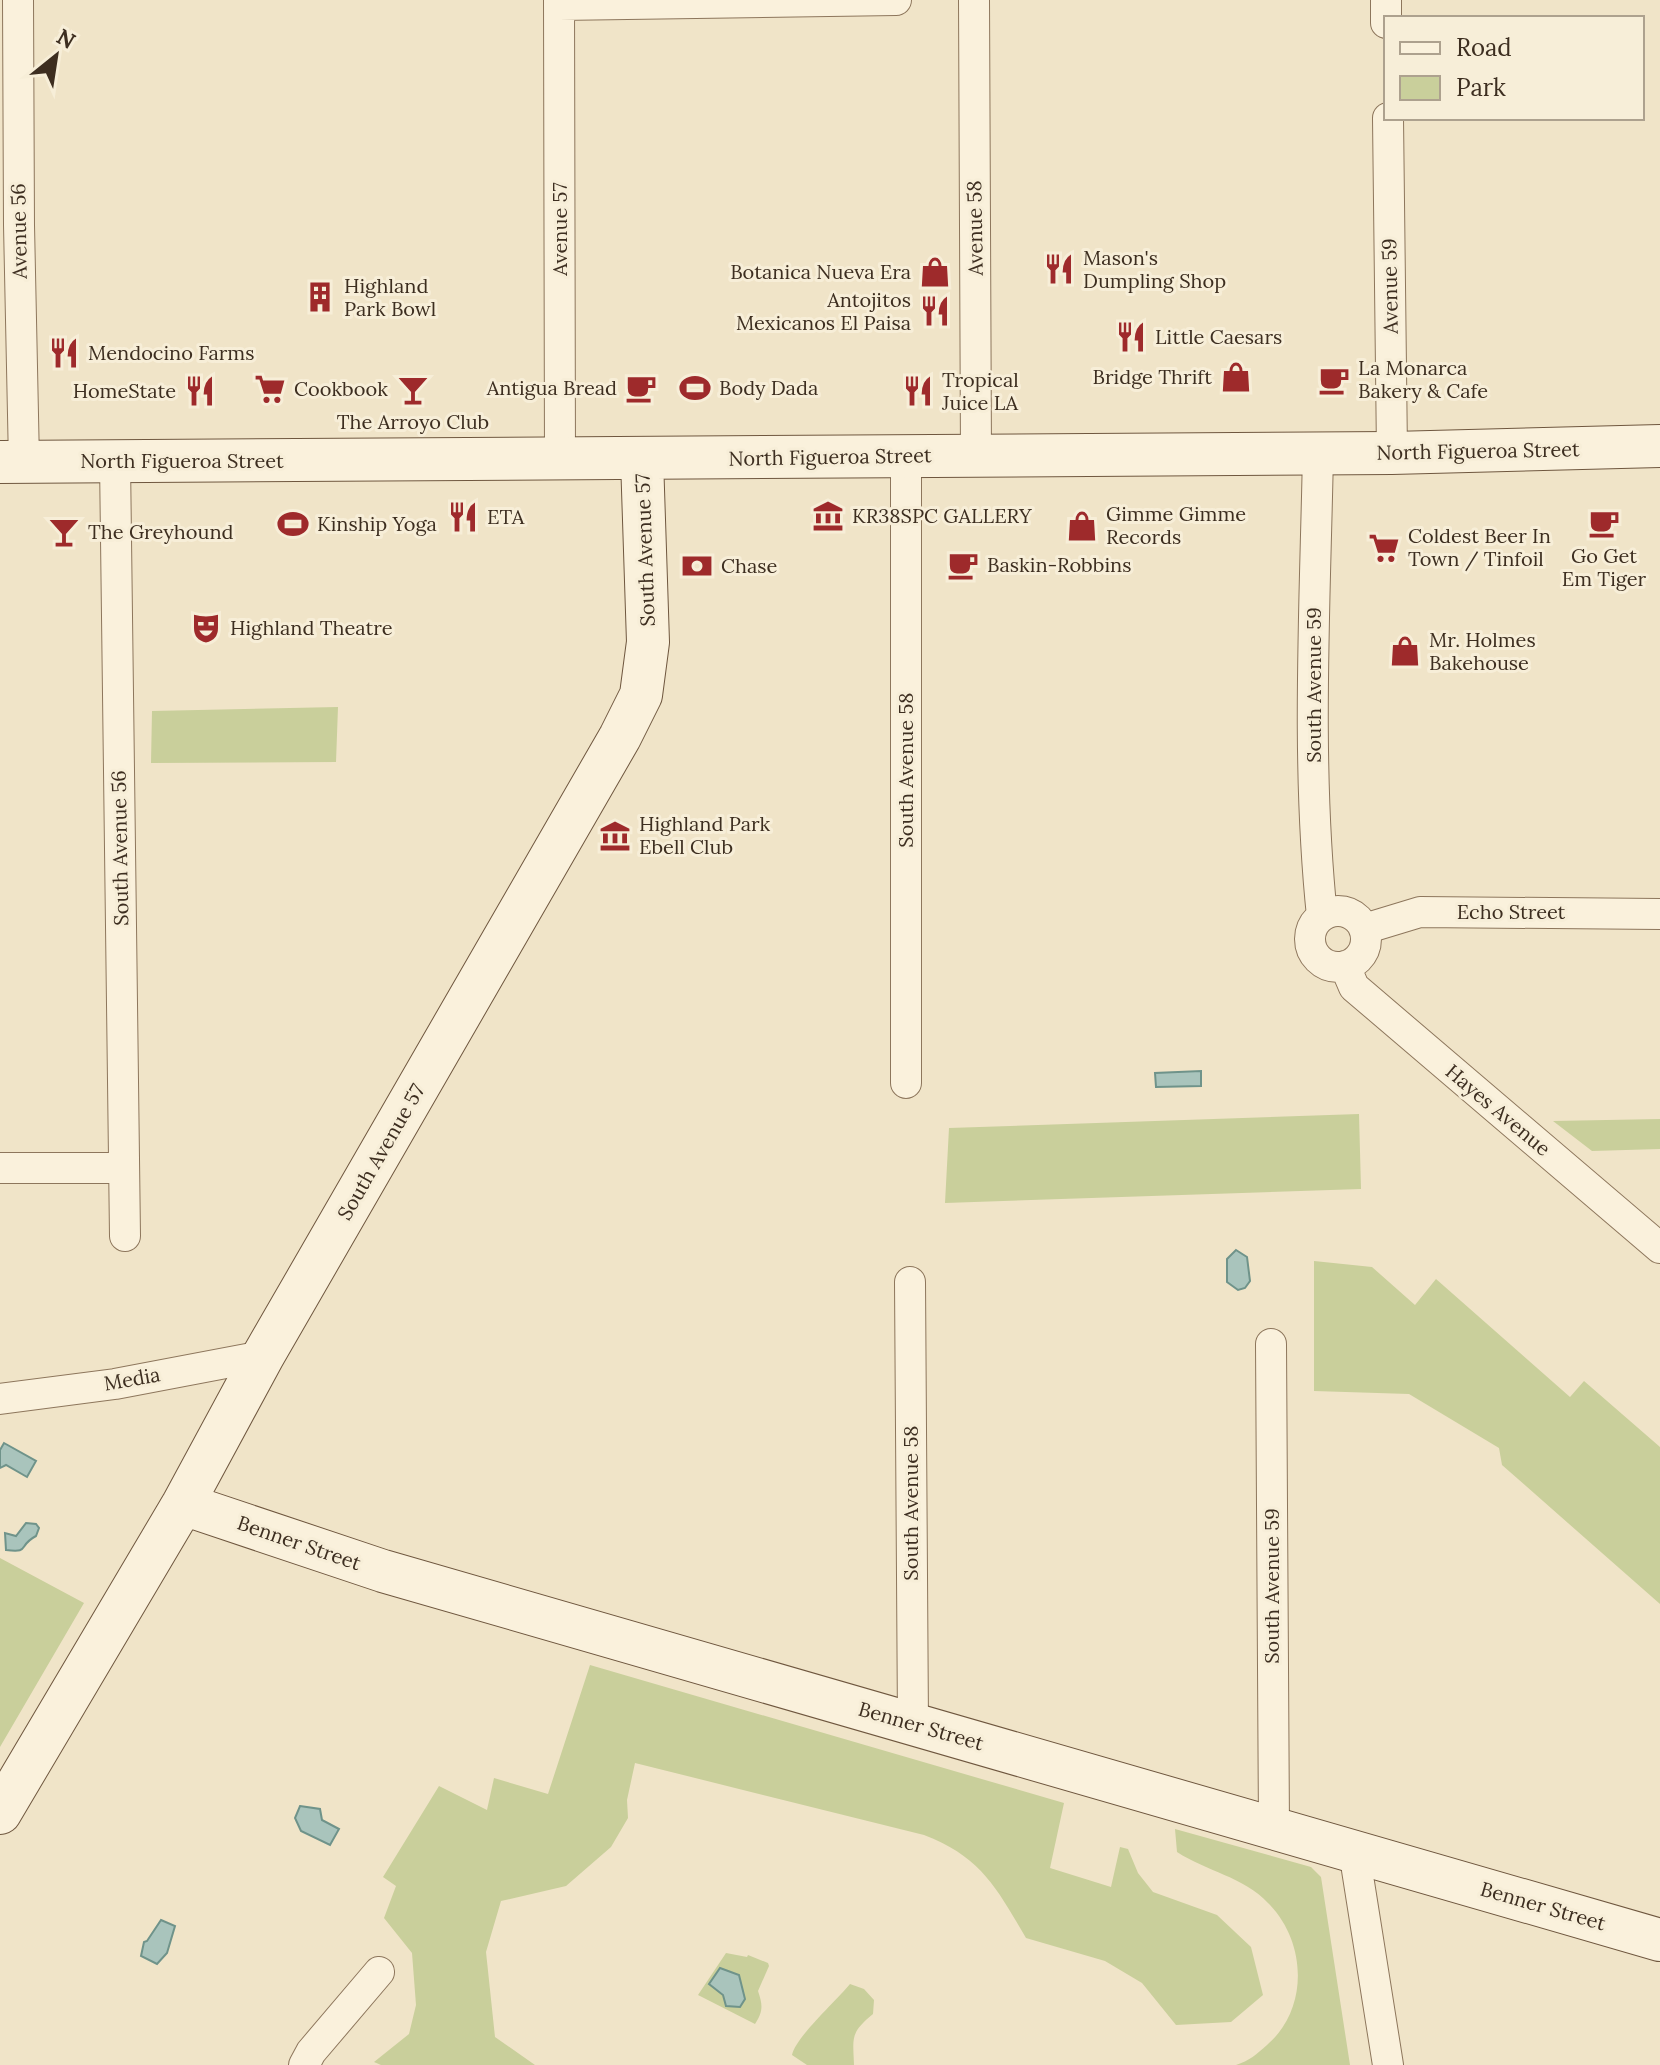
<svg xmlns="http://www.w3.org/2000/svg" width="1660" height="2065" font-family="Lora,serif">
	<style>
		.green { fill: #c9cf9b }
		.water { fill: #a9c4bc; stroke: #6f938a; stroke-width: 2 }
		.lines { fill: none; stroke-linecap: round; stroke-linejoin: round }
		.street-casing { stroke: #8d765c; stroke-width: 32 }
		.secondary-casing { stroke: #6f573f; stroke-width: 44 }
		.street { stroke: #faf1dc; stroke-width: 30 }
		.secondary { stroke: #faf1dc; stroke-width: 42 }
		.labels { text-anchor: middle; stroke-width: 6; stroke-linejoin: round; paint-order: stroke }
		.street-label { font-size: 20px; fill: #3d2e20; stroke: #f7eed8 }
		.poi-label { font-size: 20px; fill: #3d2e20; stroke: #f7eed8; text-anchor: start }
	</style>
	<rect width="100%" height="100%" fill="#f0e4c8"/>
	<path class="green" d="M 338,707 L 336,762 L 151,763 L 152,711 Z
		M 1359,1114 L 1361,1189 L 945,1203 L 949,1128 Z
		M 1660,1119 L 1660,1149 L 1592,1151 L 1553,1121 Z
		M 1314,1261 L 1372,1267 L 1415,1305 L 1436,1279 L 1570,1397 L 1584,1381 L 1660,1447 L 1660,1604 L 1502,1465 L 1499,1448 L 1409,1394 L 1314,1391 Z
		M 0,1558 L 84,1603 L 0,1747 Z
		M 590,1665 L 1064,1803 L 1050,1868 L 1111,1887 L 1120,1847 L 1128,1849 L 1138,1873 L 1153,1892 L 1217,1915 L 1251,1947 L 1263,1995 L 1231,2022 L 1176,2025 L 1142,1983 L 1105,1961 L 1026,1938 C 996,1887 981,1857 924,1835 L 635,1763 L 627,1800 L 628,1818 L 611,1847 L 566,1886 L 501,1901 L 486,1952 L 495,2037 L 535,2065 L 381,2065 L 374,2062 L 409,2034 L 416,2005 L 412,1953 L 384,1918 L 396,1886 L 383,1877 L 439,1786 L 487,1810 L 494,1778 L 548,1794 Z
		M 1175,1829 L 1311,1867 L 1321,1877 L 1350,2065 L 1236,2065 C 1249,2061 1257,2054 1267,2045 C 1309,2009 1307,1942 1268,1903 C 1244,1877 1206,1871 1177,1852 Z
		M 726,1953 L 747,1957 L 748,1955 L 768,1963 L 769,1966 L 758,1991 C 763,2005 763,2012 755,2024 L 698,1995 Z
		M 850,1984 L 864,1989 L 874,2000 L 873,2014 C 850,2033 853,2037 854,2065 L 807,2065 L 792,2055 C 795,2038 836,2001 850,1984 Z"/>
	<path class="water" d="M 1201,1071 L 1201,1086 L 1156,1087 L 1155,1073 Z
		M 1236,1250 L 1247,1257 L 1250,1281 L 1245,1288 L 1238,1290 L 1227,1282 L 1227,1259 Z
		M 4,1443 L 36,1461 L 27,1477 L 6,1465 L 0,1468 L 0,1450 Z
		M 26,1523 L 36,1524 L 39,1528 L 36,1536 C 17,1546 31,1553 6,1550 L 5,1533 L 16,1536 Z
		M 300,1806 L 320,1809 L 322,1820 L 339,1829 L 330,1845 L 301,1831 L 295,1818 Z
		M 161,1920 L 175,1926 L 167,1953 L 157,1964 L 141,1956 L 144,1942 L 147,1941 Z
		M 720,1968 L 739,1975 L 745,1999 L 740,2007 L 726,2006 L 723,1995 L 709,1984 Z"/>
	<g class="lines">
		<g class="street-casing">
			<path id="street" d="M 18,0 L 19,225 L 24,462
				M 559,0 L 560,458
				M 974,0 L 976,455
				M 1386,0 L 1386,23
				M 559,5 L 896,0
				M 1388,118 L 1392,453
				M 1318,453 C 1315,607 1306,763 1322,916
				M 906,457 L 906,1083
				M 115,461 L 125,1236
				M1310 939a28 28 0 1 1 56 0a28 28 0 1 1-56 0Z
				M 1364,929 L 1420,912 L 1660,914
				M 1345,966 L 1354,987 L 1660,1248
				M 0,1168 L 124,1168
				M 910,1282 L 913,1723
				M 1271,1344 L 1274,1828
				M 0,1399 L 115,1384 L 263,1356
				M 1354,1851 L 1388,2065
				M 304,2065 L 311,2052 L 379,1972"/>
		</g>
		<g class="secondary-casing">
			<path id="secondary" d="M 0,462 L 1392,453 L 1660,446
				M 183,1504 L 383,1571 L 1660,1940
				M 0,1813 L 183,1504 L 263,1356 L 620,737 L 641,695 L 648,642 L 642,459"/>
		</g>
		<use href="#street" class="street"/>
		<use href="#secondary" class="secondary"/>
	</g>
	<defs>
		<g id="restaurant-bare" transform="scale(2.4)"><path d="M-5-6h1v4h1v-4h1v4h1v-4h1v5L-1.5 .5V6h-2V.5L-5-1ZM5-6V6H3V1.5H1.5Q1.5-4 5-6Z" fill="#9e2a2b" stroke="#f7eed8" stroke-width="2.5" paint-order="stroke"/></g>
		<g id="shop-bare" transform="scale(2.4)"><path d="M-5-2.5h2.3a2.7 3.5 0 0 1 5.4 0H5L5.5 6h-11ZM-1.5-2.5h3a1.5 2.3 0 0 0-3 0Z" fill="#9e2a2b" stroke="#f7eed8" stroke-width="2.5" paint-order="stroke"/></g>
		<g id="building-bare" transform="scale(2.4)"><path d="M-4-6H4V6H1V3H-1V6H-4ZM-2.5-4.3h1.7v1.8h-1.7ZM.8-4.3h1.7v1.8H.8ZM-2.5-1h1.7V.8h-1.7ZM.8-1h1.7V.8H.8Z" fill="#9e2a2b" stroke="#f7eed8" stroke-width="2.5" paint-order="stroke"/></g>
		<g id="cafe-bare" transform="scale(2.4)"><path d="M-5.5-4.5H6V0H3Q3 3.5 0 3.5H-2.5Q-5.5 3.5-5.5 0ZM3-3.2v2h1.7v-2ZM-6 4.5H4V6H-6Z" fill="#9e2a2b" stroke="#f7eed8" stroke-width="2.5" paint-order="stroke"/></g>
		<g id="stadium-bare" transform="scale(2.4)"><path d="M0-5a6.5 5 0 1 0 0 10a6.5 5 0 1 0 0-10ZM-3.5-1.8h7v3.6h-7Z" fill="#9e2a2b" stroke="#f7eed8" stroke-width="2.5" paint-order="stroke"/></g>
		<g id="supermarket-bare" transform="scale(2.4)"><path d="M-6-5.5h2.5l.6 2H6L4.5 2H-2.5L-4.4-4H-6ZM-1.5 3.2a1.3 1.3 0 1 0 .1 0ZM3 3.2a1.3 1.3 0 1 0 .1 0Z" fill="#9e2a2b" stroke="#f7eed8" stroke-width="2.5" paint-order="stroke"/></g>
		<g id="bar-bare" transform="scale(2.4)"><path d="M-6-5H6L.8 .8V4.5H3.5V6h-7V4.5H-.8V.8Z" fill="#9e2a2b" stroke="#f7eed8" stroke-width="2.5" paint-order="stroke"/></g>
		<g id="museum-bare" transform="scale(2.4)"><path d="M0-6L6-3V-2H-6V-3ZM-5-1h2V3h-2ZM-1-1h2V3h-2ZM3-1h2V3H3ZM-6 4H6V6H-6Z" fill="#9e2a2b" stroke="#f7eed8" stroke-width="2.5" paint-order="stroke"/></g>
		<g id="bank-bare" transform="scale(2.4)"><path d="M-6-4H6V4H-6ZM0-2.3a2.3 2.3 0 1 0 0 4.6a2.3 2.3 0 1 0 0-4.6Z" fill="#9e2a2b" stroke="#f7eed8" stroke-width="2.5" paint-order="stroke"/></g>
		<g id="theatre-bare" transform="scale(2.4)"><path d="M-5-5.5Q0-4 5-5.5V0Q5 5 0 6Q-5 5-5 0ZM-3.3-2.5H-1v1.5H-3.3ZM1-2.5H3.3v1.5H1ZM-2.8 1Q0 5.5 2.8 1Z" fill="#9e2a2b" stroke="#f7eed8" stroke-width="2.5" paint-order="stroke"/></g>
	</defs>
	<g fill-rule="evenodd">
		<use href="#restaurant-bare" x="1059" y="269"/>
		<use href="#shop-bare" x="935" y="272"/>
		<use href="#building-bare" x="320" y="297"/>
		<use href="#restaurant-bare" x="935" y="311"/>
		<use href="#restaurant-bare" x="1131" y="337"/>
		<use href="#restaurant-bare" x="64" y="353"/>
		<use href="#shop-bare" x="1236" y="377"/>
		<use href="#cafe-bare" x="1334" y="380"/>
		<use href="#cafe-bare" x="641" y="388"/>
		<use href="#stadium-bare" x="695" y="388"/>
		<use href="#supermarket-bare" x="270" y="389"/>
		<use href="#bar-bare" x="413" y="390"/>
		<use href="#restaurant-bare" x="200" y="391"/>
		<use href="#restaurant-bare" x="918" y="391"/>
		<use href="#museum-bare" x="828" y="516"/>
		<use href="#restaurant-bare" x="463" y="517"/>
		<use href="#cafe-bare" x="1604" y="523"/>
		<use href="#stadium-bare" x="293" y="524"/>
		<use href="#shop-bare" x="1082" y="526"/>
		<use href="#bar-bare" x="64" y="532"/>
		<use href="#supermarket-bare" x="1384" y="548"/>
		<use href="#cafe-bare" x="963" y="565"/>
		<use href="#bank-bare" x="697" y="566"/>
		<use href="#theatre-bare" x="206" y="628"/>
		<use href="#shop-bare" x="1405" y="651"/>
		<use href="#museum-bare" x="615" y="836"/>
	</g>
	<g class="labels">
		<g class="street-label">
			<text transform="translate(975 228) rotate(-91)" y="7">Avenue 58</text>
			<text transform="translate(560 229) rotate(-90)" y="7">Avenue 57</text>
			<text transform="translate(19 231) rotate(-91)" y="7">Avenue 56</text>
			<text transform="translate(1390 286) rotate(-91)" y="7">Avenue 59</text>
			<text transform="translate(1478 451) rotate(-1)" y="7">North Figueroa Street</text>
			<text transform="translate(830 457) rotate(-1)" y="7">North Figueroa Street</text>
			<text x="182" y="468">North Figueroa Street</text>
			<text transform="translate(645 550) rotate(-92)" y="7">South Avenue 57</text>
			<text transform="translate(1314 685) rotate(-90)" y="7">South Avenue 59</text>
			<text transform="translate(906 770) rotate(-90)" y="7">South Avenue 58</text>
			<text transform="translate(120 848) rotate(-91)" y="7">South Avenue 56</text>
			<text x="1511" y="919">Echo Street</text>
			<text transform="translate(1498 1110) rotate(40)" y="7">Hayes Avenue</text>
			<text transform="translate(381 1152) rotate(-60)" y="7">South Avenue 57</text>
			<text transform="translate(132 1379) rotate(-10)" y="7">Media</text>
			<text transform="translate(911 1503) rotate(-90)" y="7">South Avenue 58</text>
			<text transform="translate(299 1543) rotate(19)" y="7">Benner Street</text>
			<text transform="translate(1272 1586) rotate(-90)" y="7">South Avenue 59</text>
			<text transform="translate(921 1726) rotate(16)" y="7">Benner Street</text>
			<text transform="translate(1543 1906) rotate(16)" y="7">Benner Street</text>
		</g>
		<g class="poi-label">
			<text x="1083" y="265">Mason's<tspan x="1083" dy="23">Dumpling Shop</tspan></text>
			<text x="911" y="279" text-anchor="end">Botanica Nueva Era</text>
			<text x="344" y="293">Highland<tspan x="344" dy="23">Park Bowl</tspan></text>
			<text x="911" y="307" text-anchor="end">Antojitos<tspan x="911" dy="23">Mexicanos El Paisa</tspan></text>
			<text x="1155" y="344">Little Caesars</text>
			<text x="88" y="360">Mendocino Farms</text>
			<text x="1358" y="375">La Monarca<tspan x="1358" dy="23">Bakery &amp; Cafe</tspan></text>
			<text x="1212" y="384" text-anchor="end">Bridge Thrift</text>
			<text x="942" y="387">Tropical<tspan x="942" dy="23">Juice LA</tspan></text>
			<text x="617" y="395" text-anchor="end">Antigua Bread</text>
			<text x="719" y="395">Body Dada</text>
			<text x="294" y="396">Cookbook</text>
			<text x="176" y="398" text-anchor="end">HomeState</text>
			<text x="413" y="429" text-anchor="middle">The Arroyo Club</text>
			<text x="1106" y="521">Gimme Gimme<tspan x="1106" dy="23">Records</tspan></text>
			<text x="852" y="523">KR38SPC GALLERY</text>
			<text x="487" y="524">ETA</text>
			<text x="317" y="531">Kinship Yoga</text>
			<text x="88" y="539">The Greyhound</text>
			<text x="1408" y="543">Coldest Beer In<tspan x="1408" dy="23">Town / Tinfoil</tspan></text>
			<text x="1604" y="563" text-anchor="middle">Go Get<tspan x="1604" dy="23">Em Tiger</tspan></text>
			<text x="987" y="572">Baskin-Robbins</text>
			<text x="721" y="573">Chase</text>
			<text x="230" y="635">Highland Theatre</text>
			<text x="1429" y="647">Mr. Holmes<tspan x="1429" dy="23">Bakehouse</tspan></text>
			<text x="639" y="831">Highland Park<tspan x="639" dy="23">Ebell Club</tspan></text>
		</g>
	</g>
	<rect x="1384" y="16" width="260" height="104" fill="#f7eed8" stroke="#ada18e" stroke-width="2"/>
	<rect x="1400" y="42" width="40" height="12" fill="#faf1dc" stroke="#ada18e" stroke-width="2"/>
	<text x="1456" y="56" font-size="24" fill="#3d2e20">Road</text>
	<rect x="1400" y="76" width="40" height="24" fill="#c9cf9b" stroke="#ada18e" stroke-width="2"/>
	<text x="1456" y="96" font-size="24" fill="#3d2e20">Park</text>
	<g transform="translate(56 56) rotate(30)" stroke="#f7eed8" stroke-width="6" paint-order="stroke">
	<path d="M0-6L14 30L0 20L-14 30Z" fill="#3d2e20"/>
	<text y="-12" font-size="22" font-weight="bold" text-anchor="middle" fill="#3d2e20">N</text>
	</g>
</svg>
